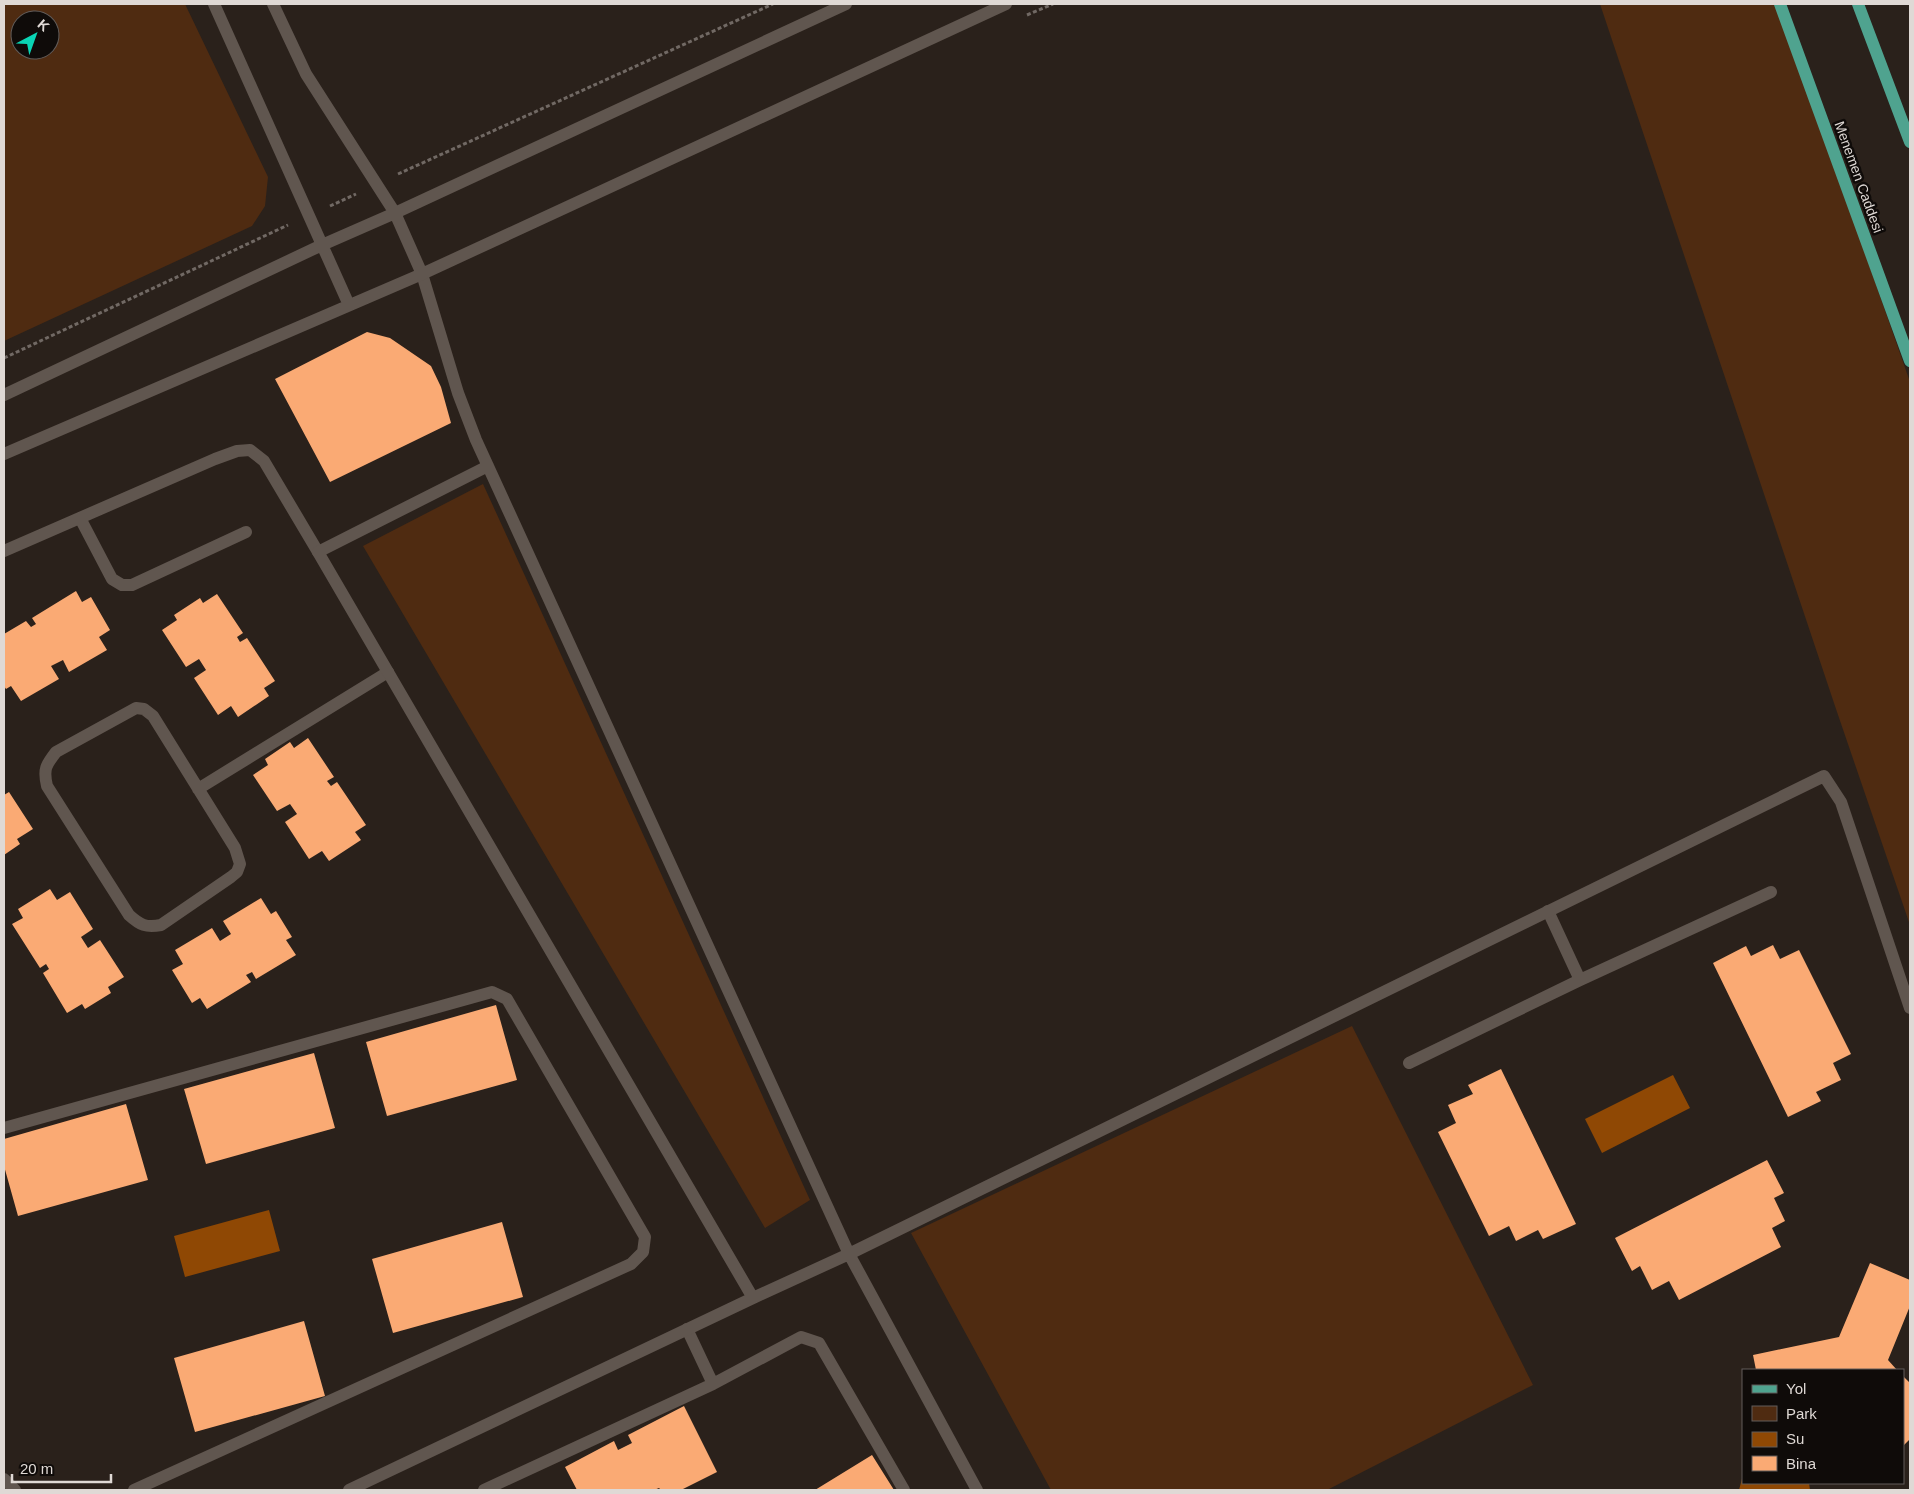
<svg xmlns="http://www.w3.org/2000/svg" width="1914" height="1494" font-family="Arial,sans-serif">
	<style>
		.green { fill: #4f2b11; fill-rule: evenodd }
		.water { fill: #8f4804 }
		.building { fill: #faaa74 }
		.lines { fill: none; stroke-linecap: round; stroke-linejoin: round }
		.path { stroke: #716964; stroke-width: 3; stroke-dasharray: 4 2.5; stroke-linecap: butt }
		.lane { stroke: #60564f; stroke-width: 12 }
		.street { stroke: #60564f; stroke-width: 12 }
		.secondary { stroke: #60564f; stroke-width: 12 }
		.primary { stroke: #4fa38f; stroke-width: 12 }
		.labels { text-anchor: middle; stroke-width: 5; stroke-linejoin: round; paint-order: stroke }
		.street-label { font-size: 14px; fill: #dfd9d5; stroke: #0f0b09 }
	</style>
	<rect width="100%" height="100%" fill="#2a211b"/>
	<path class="green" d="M 4,4 L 185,4 L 268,177 L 265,206 L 252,226 L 4,341 ZM 20,20 L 50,20 L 50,50 L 20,50 Z
		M 1600,4 L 1778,4 L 1910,382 L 1910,925 L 1836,709 Z
		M 483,484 L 810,1200 L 765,1228 L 363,546 Z
		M 1352,1026 L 1533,1385 L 1327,1490 L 1051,1490 L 911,1233 Z"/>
	<path class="water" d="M 1673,1075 L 1690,1108 L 1602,1153 L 1585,1119 Z
		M 269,1210 L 280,1251 L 185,1277 L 174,1236 Z
		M 1743,1475 L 1743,1483 L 1809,1483 L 1810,1490 L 1739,1490 Z"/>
	<path class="building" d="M 367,332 L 390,338 L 431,366 L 441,387 L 451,423 L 330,482 L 275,379 Z
		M 76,591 L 82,602 L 91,597 L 110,630 L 99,637 L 107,650 L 69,672 L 63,660 L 51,666 L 59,679 L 21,701 L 11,686 L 6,689 L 4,686 L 4,634 L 26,621 L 31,627 L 36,624 L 32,618 Z
		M 217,594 L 243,633 L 237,637 L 240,642 L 247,638 L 275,681 L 264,688 L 269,696 L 238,717 L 231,706 L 218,715 L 194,678 L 206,670 L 199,659 L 186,667 L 162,630 L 177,620 L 174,615 L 200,598 L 203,603 Z
		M 308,738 L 334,777 L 327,781 L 331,786 L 337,782 L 366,825 L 355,832 L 361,840 L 329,861 L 322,851 L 309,859 L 285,822 L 297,814 L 290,804 L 277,811 L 253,775 L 268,765 L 265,759 L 290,742 L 294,748 Z
		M 9,792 L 33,829 L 17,839 L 20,844 L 4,855 L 4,795 Z
		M 50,889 L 57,900 L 70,892 L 93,929 L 81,937 L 88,948 L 100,940 L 124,977 L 108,987 L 111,993 L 85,1009 L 82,1004 L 67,1013 L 43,973 L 49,969 L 46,964 L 40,968 L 12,924 L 23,918 L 18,909 Z
		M 261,898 L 271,914 L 276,911 L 292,937 L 286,940 L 296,955 L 256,979 L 252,972 L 246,975 L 251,982 L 207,1009 L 200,998 L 192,1003 L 172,970 L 183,964 L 175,950 L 212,928 L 220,941 L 231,934 L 223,921 Z
		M 1773,945 L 1780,959 L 1799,950 L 1851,1054 L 1833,1063 L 1841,1080 L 1816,1092 L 1821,1101 L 1788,1117 L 1713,963 L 1746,946 L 1751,956 Z
		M 496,1005 L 517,1080 L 387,1116 L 366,1042 Z
		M 314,1053 L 335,1128 L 206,1164 L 184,1089 Z
		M 1501,1069 L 1576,1224 L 1543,1239 L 1538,1230 L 1516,1241 L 1509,1226 L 1489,1236 L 1438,1132 L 1456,1123 L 1448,1105 L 1473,1094 L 1468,1085 Z
		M 126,1104 L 148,1180 L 18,1216 L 4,1166 L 4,1139 Z
		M 1767,1160 L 1784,1193 L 1774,1198 L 1785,1221 L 1772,1228 L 1781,1247 L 1679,1300 L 1669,1281 L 1652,1290 L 1640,1266 L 1632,1271 L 1615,1238 Z
		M 502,1222 L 523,1297 L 393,1333 L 372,1259 Z
		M 1870,1263 L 1910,1280 L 1910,1306 L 1888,1360 L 1897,1370 L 1756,1370 L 1753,1355 L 1839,1337 Z
		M 304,1321 L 325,1396 L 195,1432 L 174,1358 Z
		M 1903,1376 L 1910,1383 L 1910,1439 L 1903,1446 Z
		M 684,1406 L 717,1472 L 681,1490 L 661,1490 L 659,1488 L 654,1490 L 577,1490 L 565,1467 L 614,1441 L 618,1450 L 632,1443 L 628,1435 Z
		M 872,1455 L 894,1490 L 815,1490 Z"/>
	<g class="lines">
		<path class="path" d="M 1027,15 L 1053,4
			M 398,174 L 773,4
			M 330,206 L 356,194
			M 4,358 L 288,225"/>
		<path class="lane" d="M 80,518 L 112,579 L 122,585 L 132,585 L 246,532
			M 4,551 L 215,459 L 237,451 L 250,450 L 264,461 L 318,552
			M 136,708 L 144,709 L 153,716 L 235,848 L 240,864 L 237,872 L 231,877 L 161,925 C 146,928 140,925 129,915 L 47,786 C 43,769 46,765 56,752 Z
			M 198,789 L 388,672
			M 1548,911 L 1580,980
			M 1409,1063 L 1580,980 L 1771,892
			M 4,1128 L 492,992 L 507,999 L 645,1237 L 643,1252 L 631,1264 L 134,1490
			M 687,1329 L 713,1384
			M 4,1479 L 15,1490
			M 484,1490 L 713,1384 L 801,1337 L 819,1343 L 904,1490"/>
		<path class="street" d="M 422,274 L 458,393 L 476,440 L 849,1254 L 977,1490
			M 488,466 L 318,552 L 753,1298
			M 349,1490 L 753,1298 L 849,1254 L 1824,776 L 1841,802 L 1910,1008"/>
		<path class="secondary" d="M 214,4 L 349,305
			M 273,4 L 306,74 L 395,213 L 422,274
			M 4,395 L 322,245 L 395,213 L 846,4
			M 4,454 L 422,274 L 1006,4"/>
		<path class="primary" d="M 1780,4 L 1910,361
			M 1858,4 L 1910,142"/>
	</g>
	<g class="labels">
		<g class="street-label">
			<text transform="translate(1859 177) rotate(70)" y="5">Menemen Caddesi</text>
		</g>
	</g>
	<rect width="1914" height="1494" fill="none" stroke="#dfd9d5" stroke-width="10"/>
	<rect x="1742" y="1369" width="162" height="115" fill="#0f0b09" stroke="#625d5b"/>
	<rect x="1752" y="1385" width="25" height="8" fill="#4fa38f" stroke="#625d5b"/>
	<text x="1786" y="1394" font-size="15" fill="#dfd9d5">Yol</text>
	<rect x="1752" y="1406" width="25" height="15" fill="#4f2b11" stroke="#625d5b"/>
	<text x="1786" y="1419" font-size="15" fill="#dfd9d5">Park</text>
	<rect x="1752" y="1432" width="25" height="15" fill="#8f4804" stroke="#625d5b"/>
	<text x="1786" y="1444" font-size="15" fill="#dfd9d5">Su</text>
	<rect x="1752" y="1456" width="25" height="15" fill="#faaa74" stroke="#625d5b"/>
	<text x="1786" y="1469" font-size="15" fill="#dfd9d5">Bina</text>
	<g transform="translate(35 35) rotate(41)"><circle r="24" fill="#0f0b09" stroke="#625d5b"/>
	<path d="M0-4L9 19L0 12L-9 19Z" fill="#0ad5b5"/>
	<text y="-8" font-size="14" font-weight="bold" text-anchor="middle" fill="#dfd9d5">K</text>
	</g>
	<path d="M12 1474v8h99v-8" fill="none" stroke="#dfd9d5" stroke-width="2.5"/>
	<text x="20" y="1474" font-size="15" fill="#dfd9d5" stroke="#0f0b09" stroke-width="4" paint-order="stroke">20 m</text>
</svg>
